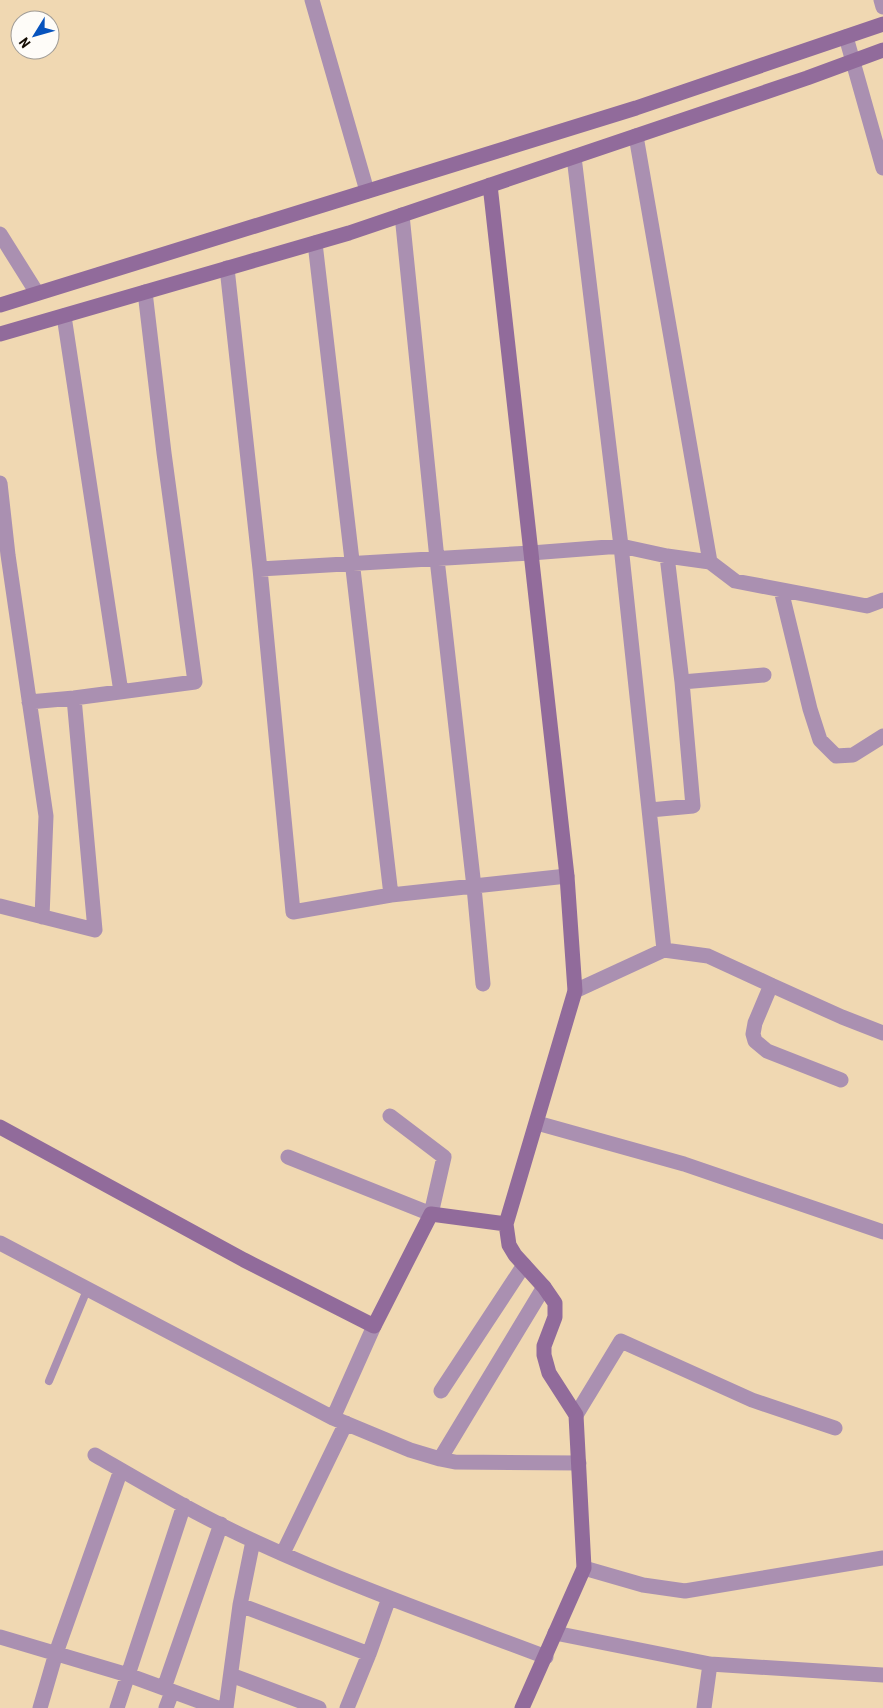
<svg xmlns="http://www.w3.org/2000/svg" width="883" height="1708" font-family="'Roboto Condensed',sans-serif">
	<style>
		.lines { fill: none; stroke-linecap: round; stroke-linejoin: round }
		.lane { stroke: #aa90b1; stroke-width: 8 }
		.street { stroke: #aa90b1; stroke-width: 15 }
		.secondary { stroke: #916b9b; stroke-width: 15 }
	</style>
	<rect width="100%" height="100%" fill="#f0d8b2"/>
	<g class="lines">
		<path class="lane" d="M 49,1381 L 87,1290"/>
		<path class="street" d="M 312,0 L 367,191
			M 881,0 L 883,7
			M 846,37 L 883,168
			M 636,136 L 710,562
			M 574,157 L 621,546 L 664,950 L 575,991
			M 402,215 L 437,559 L 474,887 L 483,984
			M 0,234 L 37,293
			M 315,243 L 391,895
			M 227,268 L 260,569 L 293,912 L 391,895 L 567,876
			M 64,316 L 121,692
			M 0,483 L 8,555 L 46,816 L 42,917
			M 260,569 L 531,553 L 621,546 L 667,556 L 710,562 L 735,581 L 867,606 L 883,600
			M 781,590 L 810,709 L 820,740 L 836,756 L 853,755 L 883,736
			M 682,682 L 764,675
			M 29,702 L 74,698 L 195,682 L 164,453 L 145,292
			M 650,810 L 693,806 L 682,682 L 667,556
			M 0,906 L 95,930 L 74,698
			M 664,950 L 708,956 L 771,985 L 842,1017 L 883,1033
			M 771,985 L 755,1023 L 753,1034 L 755,1041 L 767,1051 L 841,1080
			M 537,1123 L 684,1164 L 883,1232
			M 288,1157 L 431,1214 L 444,1157 L 390,1116
			M 0,1243 L 333,1418 L 410,1450 L 440,1459 L 455,1462 L 579,1463
			M 441,1391 L 524,1265
			M 576,1415 L 621,1341 L 752,1400 L 835,1428
			M 333,1418 L 374,1326
			M 95,1455 C 147,1485 199,1516 254,1541 C 349,1585 448,1620 546,1657
			M 440,1459 L 544,1287
			M 283,1553 L 346,1423
			M 584,1568 L 643,1585 L 685,1591 L 883,1558
			M 240,1605 L 369,1654
			M 555,1633 L 710,1664 L 883,1675
			M 0,1637 L 128,1675 L 218,1708
			M 231,1675 L 319,1708
			M 164,1688 L 221,1524
			M 40,1708 L 56,1653 L 121,1470
			M 117,1708 L 184,1505
			M 166,1708 L 172,1692
			M 226,1708 L 240,1605 L 253,1541
			M 347,1708 L 369,1654 L 389,1598
			M 704,1708 L 710,1664"/>
		<path class="secondary" d="M 490,185 L 567,876 L 575,991 L 506,1224 L 509,1245 L 515,1255 L 544,1287 L 555,1303 L 555,1317 L 544,1346 L 544,1355 L 549,1373 L 576,1415 L 584,1568 L 522,1708
			M 0,305 L 636,108 L 883,24
			M 0,334 L 349,233 L 807,78 L 883,50
			M 0,1127 L 244,1260 L 374,1326 L 431,1214 L 506,1224"/>
	</g>
	<g transform="translate(35 35) rotate(233)"><circle r="24" fill="#fefcf8" stroke="#a09c96"/>
	<path d="M0-4L9 19L0 12L-9 19Z" fill="#0753bd"/>
	<text y="-8" font-size="14" font-weight="bold" text-anchor="middle" fill="#140c02">N</text>
	</g>
</svg>
